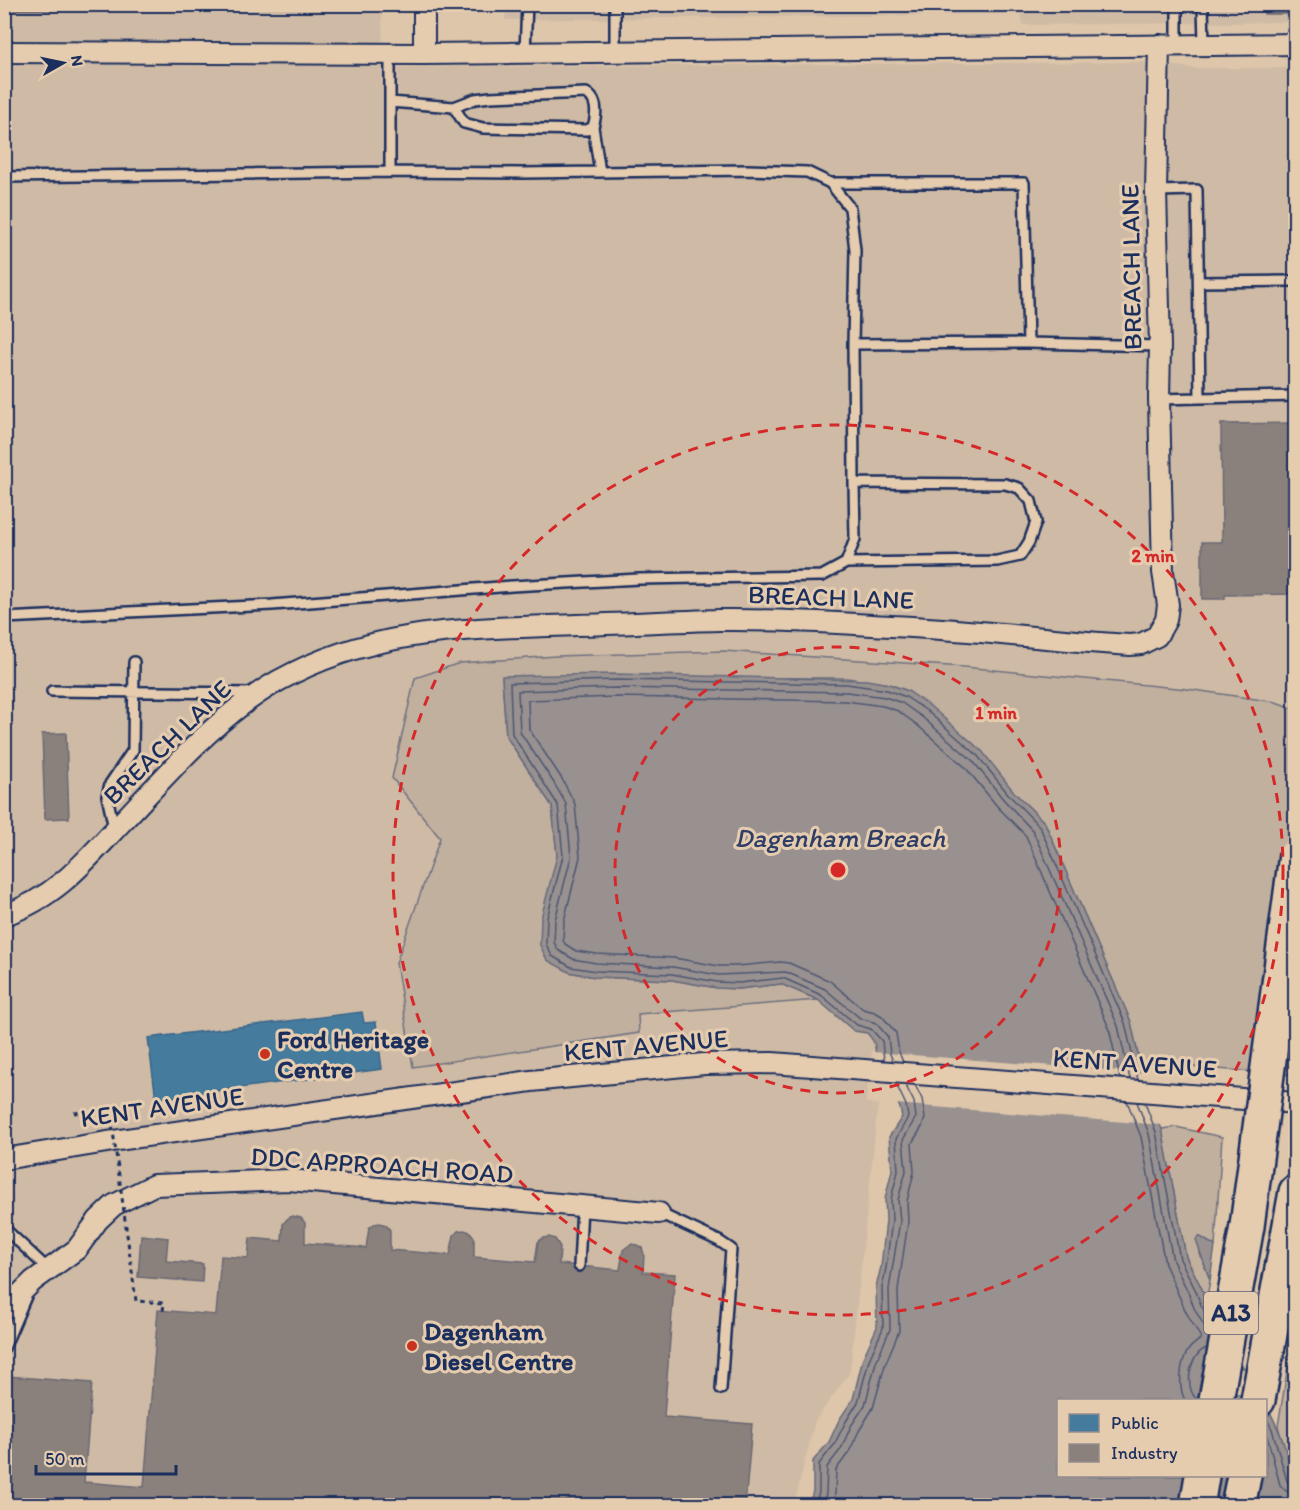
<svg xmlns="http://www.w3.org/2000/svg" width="1300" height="1510" font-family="Itim,sans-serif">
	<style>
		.built { fill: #cfbba5 }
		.green { fill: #c2b09f; stroke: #6e707e; stroke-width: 1.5 }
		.water { fill: #989190; stroke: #666a7c; stroke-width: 1.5 }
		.pier { fill: #dec6ab }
		.public { fill: #457b9d; stroke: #38648a; stroke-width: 1.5 }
		.industry { fill: #8a817c; stroke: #696873; stroke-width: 1.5 }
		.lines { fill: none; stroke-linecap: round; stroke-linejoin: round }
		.shore { stroke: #4d5672; stroke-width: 1.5 }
		.lane-casing { stroke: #1b2f5e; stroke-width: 14 }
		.street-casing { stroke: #1b2f5e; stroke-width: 24 }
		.highway-casing { stroke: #1b2f5e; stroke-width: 38 }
		.path { stroke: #1b2f5e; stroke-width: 3; stroke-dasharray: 4.5 4.5; stroke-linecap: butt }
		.lane { stroke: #e6ccae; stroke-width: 9 }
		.street { stroke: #e6ccae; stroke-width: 20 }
		.highway { stroke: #e6ccae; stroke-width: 33 }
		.highway-bridge-casing { stroke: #1b2f5e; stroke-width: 38; stroke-linecap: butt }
		.path-bridge { stroke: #1b2f5e; stroke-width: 3; stroke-dasharray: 4.5 4.5; stroke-linecap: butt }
		.highway-bridge { stroke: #e6ccae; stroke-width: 33 }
		.ring { fill: none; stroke: #d62828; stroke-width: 3; stroke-dasharray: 10 8 }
		.poi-dot { fill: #c8321e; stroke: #e6ccae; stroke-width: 2 }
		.labels { text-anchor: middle; stroke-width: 6; stroke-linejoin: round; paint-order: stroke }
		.shield { fill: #e6ccae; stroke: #585e76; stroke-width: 1.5 }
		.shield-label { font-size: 24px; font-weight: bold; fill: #1b2f5e }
		.street-label { font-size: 26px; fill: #1b2f5e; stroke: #e6ccae }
		.poi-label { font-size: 26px; font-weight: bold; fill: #1b2f5e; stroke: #e6ccae; text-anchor: start }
		.water-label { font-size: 27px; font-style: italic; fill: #2e3e66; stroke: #e6ccae }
		.centre { fill: #d62828; stroke: #e6ccae; stroke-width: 3 }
		.ring-label { font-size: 18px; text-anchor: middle; font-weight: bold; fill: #d62828; stroke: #e6ccae; stroke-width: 6; stroke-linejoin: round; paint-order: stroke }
	</style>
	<rect width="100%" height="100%" fill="#dec6ab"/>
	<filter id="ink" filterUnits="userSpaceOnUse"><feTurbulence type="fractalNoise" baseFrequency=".0167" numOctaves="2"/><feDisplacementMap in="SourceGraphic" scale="12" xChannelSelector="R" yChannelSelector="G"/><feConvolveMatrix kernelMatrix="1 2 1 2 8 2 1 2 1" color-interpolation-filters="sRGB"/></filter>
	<g filter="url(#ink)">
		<path class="built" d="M 506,4 L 1296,5 L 1295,22 L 1023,25 L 1021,14 L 505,20 Z
			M 5,5 L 382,5 L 383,67 L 1143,62 L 1192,68 L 1295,68 L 1295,709 L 1276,702 L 1187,689 L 964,667 L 724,651 L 556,656 L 460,663 L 480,1002 L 638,1014 L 818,1000 L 854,1031 L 867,1033 L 876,1043 L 872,1052 L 866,1102 L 878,1105 L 850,1372 L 815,1421 L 794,1505 L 5,1506 Z"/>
		<path class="green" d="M 724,651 L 964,667 L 1187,689 L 1276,702 L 1295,709 L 1295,1075 L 1140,1063 L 1131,1022 L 1045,823 L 908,691 L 889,684 L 847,678 L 502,677 L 506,736 L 552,806 L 569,972 L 595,977 L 672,980 L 717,988 L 739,989 L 781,984 L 818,1000 L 638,1014 L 639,1033 L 413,1067 L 396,963 L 440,838 L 392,778 L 415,678 L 460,663 L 556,656 Z
			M 1176,1127 L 1222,1137 L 1215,1246 L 1199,1237 L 1200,1254 L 1210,1280 L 1206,1302 L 1202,1289 L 1186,1257 L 1162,1129 Z
			M 1295,1323 L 1295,1486 L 1278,1426 Z"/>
		<path class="water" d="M 615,674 L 867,680 L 889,684 L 908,691 L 930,706 L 982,751 L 1014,792 L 1045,823 L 1131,1022 L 1141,1069 L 1156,1117 L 1162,1129 L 1186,1257 L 1202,1289 L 1206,1302 L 1244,1368 L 1207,1362 L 1203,1388 L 1261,1398 L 1263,1400 L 1058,1400 L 1058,1476 L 1266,1476 L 1266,1405 C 1283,1434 1295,1472 1295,1505 L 809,1505 L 813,1491 L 813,1461 L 829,1442 L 839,1420 L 853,1399 L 863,1358 L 877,1327 L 876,1287 L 881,1267 L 886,1220 L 885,1199 L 892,1170 L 889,1137 L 902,1117 C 899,1095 883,1079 877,1059 C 872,1045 880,1048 867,1033 L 854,1031 L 818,1000 L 781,984 L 739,989 L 717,988 L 672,980 L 595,977 L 569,972 L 547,960 L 540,945 L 541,918 L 557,856 L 552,806 L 506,736 L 502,676 Z
			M 1199,1236 L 1215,1246 L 1210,1280 L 1196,1240 Z"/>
		<path class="pier" d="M 873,1052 L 1145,1073 L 1158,1116 L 1163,1125 L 896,1104 L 873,1059 Z"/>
		<path class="public" d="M 362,1012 L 364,1023 L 376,1022 L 382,1069 L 156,1099 L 148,1038 Z"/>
		<path class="industry" d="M 4,4 L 211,4 L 211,9 L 4,10 Z
			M 1264,4 L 1296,4 L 1296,14 L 1264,14 Z
			M 1293,423 L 1294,594 L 1225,595 L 1225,599 L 1202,599 L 1202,542 L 1222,542 L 1221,424 Z
			M 66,733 L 69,818 L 45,819 L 42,734 Z
			M 292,1216 L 301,1218 L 305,1223 L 305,1243 L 366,1248 L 369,1228 L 374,1224 L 380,1223 L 386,1225 L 390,1230 L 390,1250 L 450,1255 L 454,1235 L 458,1231 L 464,1230 L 470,1232 L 474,1237 L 474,1257 L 535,1262 L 538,1242 L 543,1238 L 549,1237 L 555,1239 L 560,1247 L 559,1264 L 620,1270 L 623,1250 L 631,1244 L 637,1245 L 642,1248 L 644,1254 L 643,1272 L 675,1274 L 664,1417 L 752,1424 L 745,1506 L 4,1506 L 4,1424 L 8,1376 L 92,1383 L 84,1482 L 144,1487 L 158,1310 L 216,1315 L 221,1256 L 248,1258 L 250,1238 L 282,1241 L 283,1224 L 287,1219 Z
			M 141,1235 L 168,1238 L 166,1261 L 203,1264 L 202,1282 L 138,1277 Z"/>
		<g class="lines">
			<path class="shore" d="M 884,1060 L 882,1041 L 871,1029 L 857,1025 L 821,995 L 783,978 L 739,983 L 717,982 L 672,974 L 596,971 L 571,967 L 552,956 L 546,944 L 547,918 L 563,856 L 558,805 L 512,734 L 510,683 L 616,680 L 847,684 L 887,690 L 906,697 L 927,711 L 977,755 L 1009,795 L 1040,827 L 1125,1023 L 1138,1080
				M 893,1061 L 890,1054 L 888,1037 L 876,1023 L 860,1018 L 825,989 L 786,972 L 718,975 L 673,967 L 596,963 L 573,959 L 558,950 L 554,942 L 555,920 L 571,857 L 566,804 L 554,783 L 520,732 L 518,691 L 616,688 L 847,692 L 885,697 L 902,703 L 922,717 L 972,760 L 1004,800 L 1033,831 L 1118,1026 L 1130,1079
				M 903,1062 L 899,1052 L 896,1033 L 882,1016 L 875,1012 L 863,1009 L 830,981 L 789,963 L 780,962 L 738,966 L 719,966 L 674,958 L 597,954 L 576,951 L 565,944 L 563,940 L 564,921 L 580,857 L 575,804 L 562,779 L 529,729 L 528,700 L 616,697 L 846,701 L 883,706 L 898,711 L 916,724 L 965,767 L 997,806 L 1026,836 L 1109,1028 L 1120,1078
				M 1127,1101 L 1141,1137 L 1165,1264 L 1186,1312 L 1201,1338 C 1197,1343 1191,1345 1187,1352 C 1180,1364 1178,1388 1185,1400
				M 1137,1102 L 1149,1134 L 1173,1261 L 1189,1294 L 1194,1308 L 1209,1334
				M 1145,1103 L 1156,1132 L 1180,1259 L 1196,1291 L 1201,1305 L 1211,1323
				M 1198,1400 C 1183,1390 1189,1353 1207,1348
				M 1266,1417 L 1272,1429 L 1287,1481 L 1291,1485 L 1296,1486
				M 1266,1432 L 1280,1485 L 1286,1491 L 1296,1493
				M 815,1506 L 819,1492 L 819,1464 L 834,1445 L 845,1423 L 858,1402 L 869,1360 L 883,1328 L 882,1288 L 886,1268 L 892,1220 L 891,1199 L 898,1171 L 896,1139 L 908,1117 L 906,1105 L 896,1084
				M 823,1506 L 826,1493 L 827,1467 L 841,1449 L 851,1426 L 865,1405 L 876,1362 L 890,1329 L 889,1289 L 900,1221 L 898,1200 L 906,1171 L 903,1140 L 916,1117 L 914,1102 L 905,1084
				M 832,1506 L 835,1494 L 836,1470 L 849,1452 L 859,1431 L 873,1408 L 885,1365 L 899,1331 L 898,1290 L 908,1222 L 907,1201 L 914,1172 L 912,1143 L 922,1127 L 925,1118 L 922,1099 L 915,1085"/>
			<g class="lane-casing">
				<path id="lane" d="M 615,4 L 615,52
					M 1177,4 L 1177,45
					M 1203,4 L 1204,45
					M 525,52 L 527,4
					M 390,53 L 390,172 L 522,173 L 747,170 L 807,172 L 830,183 L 1024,183 L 1028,343
					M 390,102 L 454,107 L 475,99 L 490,97 L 586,93 C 598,100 597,114 593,127 L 587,130 L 483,128 L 464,123 L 454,107
					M 593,127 L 600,172
					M 4,177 L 390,172
					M 830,183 L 850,208 L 855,250 L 853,344 L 1028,343 L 1160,346
					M 1156,191 L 1197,190 L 1200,398 L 1159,399
					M 1199,282 L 1296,281
					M 1200,398 L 1296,396
					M 846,563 L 997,561 L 1020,556 L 1029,542 L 1036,522 L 1031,501 L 1019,488 L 1005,484 L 854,483 L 853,344
					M 4,618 L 272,605 L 512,586 L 639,579 L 822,576 L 846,563 L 855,539 L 854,483
					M 52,691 L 254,693
					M 114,828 L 107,796 L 110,784 L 133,750 L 134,662
					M 659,1213 L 719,1241 L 731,1249 L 721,1389
					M 4,1228 L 48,1269
					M 579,1266 L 582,1206
					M 4,1348 L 27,1294"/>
			</g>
			<g class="street-casing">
				<path id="street" d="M 424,4 L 424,54
					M 4,52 L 424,54 L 1296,44
					M 4,915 C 54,899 85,862 119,825 C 168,774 216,716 278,681 C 374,627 471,629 577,625 C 624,624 671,621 719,620 C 776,619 834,623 891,626 C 971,629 1050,640 1130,645 L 1141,644 L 1157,636 L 1166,620 L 1168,605 L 1163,572 L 1159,399 L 1160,346 L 1156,191 L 1159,45
					M 4,1159 L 119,1140 L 531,1081 L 704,1064 L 772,1063 L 812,1066 L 1296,1103
					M 4,1310 L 33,1281 L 77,1249 L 98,1220 L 114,1205 L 154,1185 L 289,1180 L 659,1213"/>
			</g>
			<g class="highway-casing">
				<path id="highway" d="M 1216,1400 L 1247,1226
					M 1258,1400 L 1296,1192
					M 1197,1506 L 1202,1476
					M 1238,1506 L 1244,1476"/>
			</g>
			<path class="path" d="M 74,1113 L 110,1109"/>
			<use href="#lane" class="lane"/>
			<use href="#street" class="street"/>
			<use href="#highway" class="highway"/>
			<g class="highway-bridge-casing">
				<path id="highway-bridge" d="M 1247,1226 L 1296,855"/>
			</g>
			<path class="path-bridge" d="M 110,1109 L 136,1301 L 164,1303 L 163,1311"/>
			<use href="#highway-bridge" class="highway-bridge"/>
		</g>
	</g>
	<g class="ring">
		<circle cx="838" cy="870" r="223"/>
		<circle cx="838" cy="870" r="445"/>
	</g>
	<g class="poi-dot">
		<circle cx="265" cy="1054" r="6"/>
		<circle cx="412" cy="1346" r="6"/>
	</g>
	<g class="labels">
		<rect class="shield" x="1204" y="1292" width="54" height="42" rx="4.5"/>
		<g class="shield-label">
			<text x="1231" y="1321">A13</text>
		</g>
		<g class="street-label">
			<text transform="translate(1131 267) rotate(-91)" y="9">BREACH LANE</text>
			<text transform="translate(831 597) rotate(2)" y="9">BREACH LANE</text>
			<text transform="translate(167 742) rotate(-44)" y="9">BREACH LANE</text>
			<text transform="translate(646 1045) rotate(-5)" y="9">KENT AVENUE</text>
			<text transform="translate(1135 1063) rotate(4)" y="9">KENT AVENUE</text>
			<text transform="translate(162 1107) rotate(-8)" y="9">KENT AVENUE</text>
			<text transform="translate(382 1165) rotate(4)" y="9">DDC APPROACH ROAD</text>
		</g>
		<g class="poi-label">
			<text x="277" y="1048">Ford Heritage<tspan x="277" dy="30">Centre</tspan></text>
			<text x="424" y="1340">Dagenham<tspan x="424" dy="30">Diesel Centre</tspan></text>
		</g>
		<g class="water-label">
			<text x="840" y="847">Dagenham Breach</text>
		</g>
	</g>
	<circle cx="838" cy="870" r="9" class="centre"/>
	<g class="ring-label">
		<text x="1153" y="562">2 min</text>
		<text x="996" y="719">1 min</text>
	</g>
	<rect width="1300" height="1510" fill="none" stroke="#e6ccae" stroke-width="24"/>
	<rect x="12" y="12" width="1276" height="1486" fill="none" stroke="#1b2f5e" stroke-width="2" filter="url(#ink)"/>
	<rect x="1057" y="1399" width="210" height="78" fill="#e6ccae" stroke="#958d8e" stroke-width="1.5"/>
	<rect x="1069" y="1414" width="30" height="18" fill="#457b9d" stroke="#958d8e" stroke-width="1.5"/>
	<text x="1111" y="1429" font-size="18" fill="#1b2f5e">Public</text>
	<rect x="1069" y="1444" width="30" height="18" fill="#8a817c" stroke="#958d8e" stroke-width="1.5"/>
	<text x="1111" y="1459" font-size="18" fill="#1b2f5e">Industry</text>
	<g transform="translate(63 63) rotate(81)" stroke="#e6ccae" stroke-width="4.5" paint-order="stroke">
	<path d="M0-4.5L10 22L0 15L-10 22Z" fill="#1b2f5e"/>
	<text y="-9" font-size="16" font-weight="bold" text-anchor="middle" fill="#1b2f5e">N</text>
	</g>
	<path d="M36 1465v9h140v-9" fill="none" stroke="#1b2f5e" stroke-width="3"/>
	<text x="45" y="1465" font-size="18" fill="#1b2f5e" stroke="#e6ccae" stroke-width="4.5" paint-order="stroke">50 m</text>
</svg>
